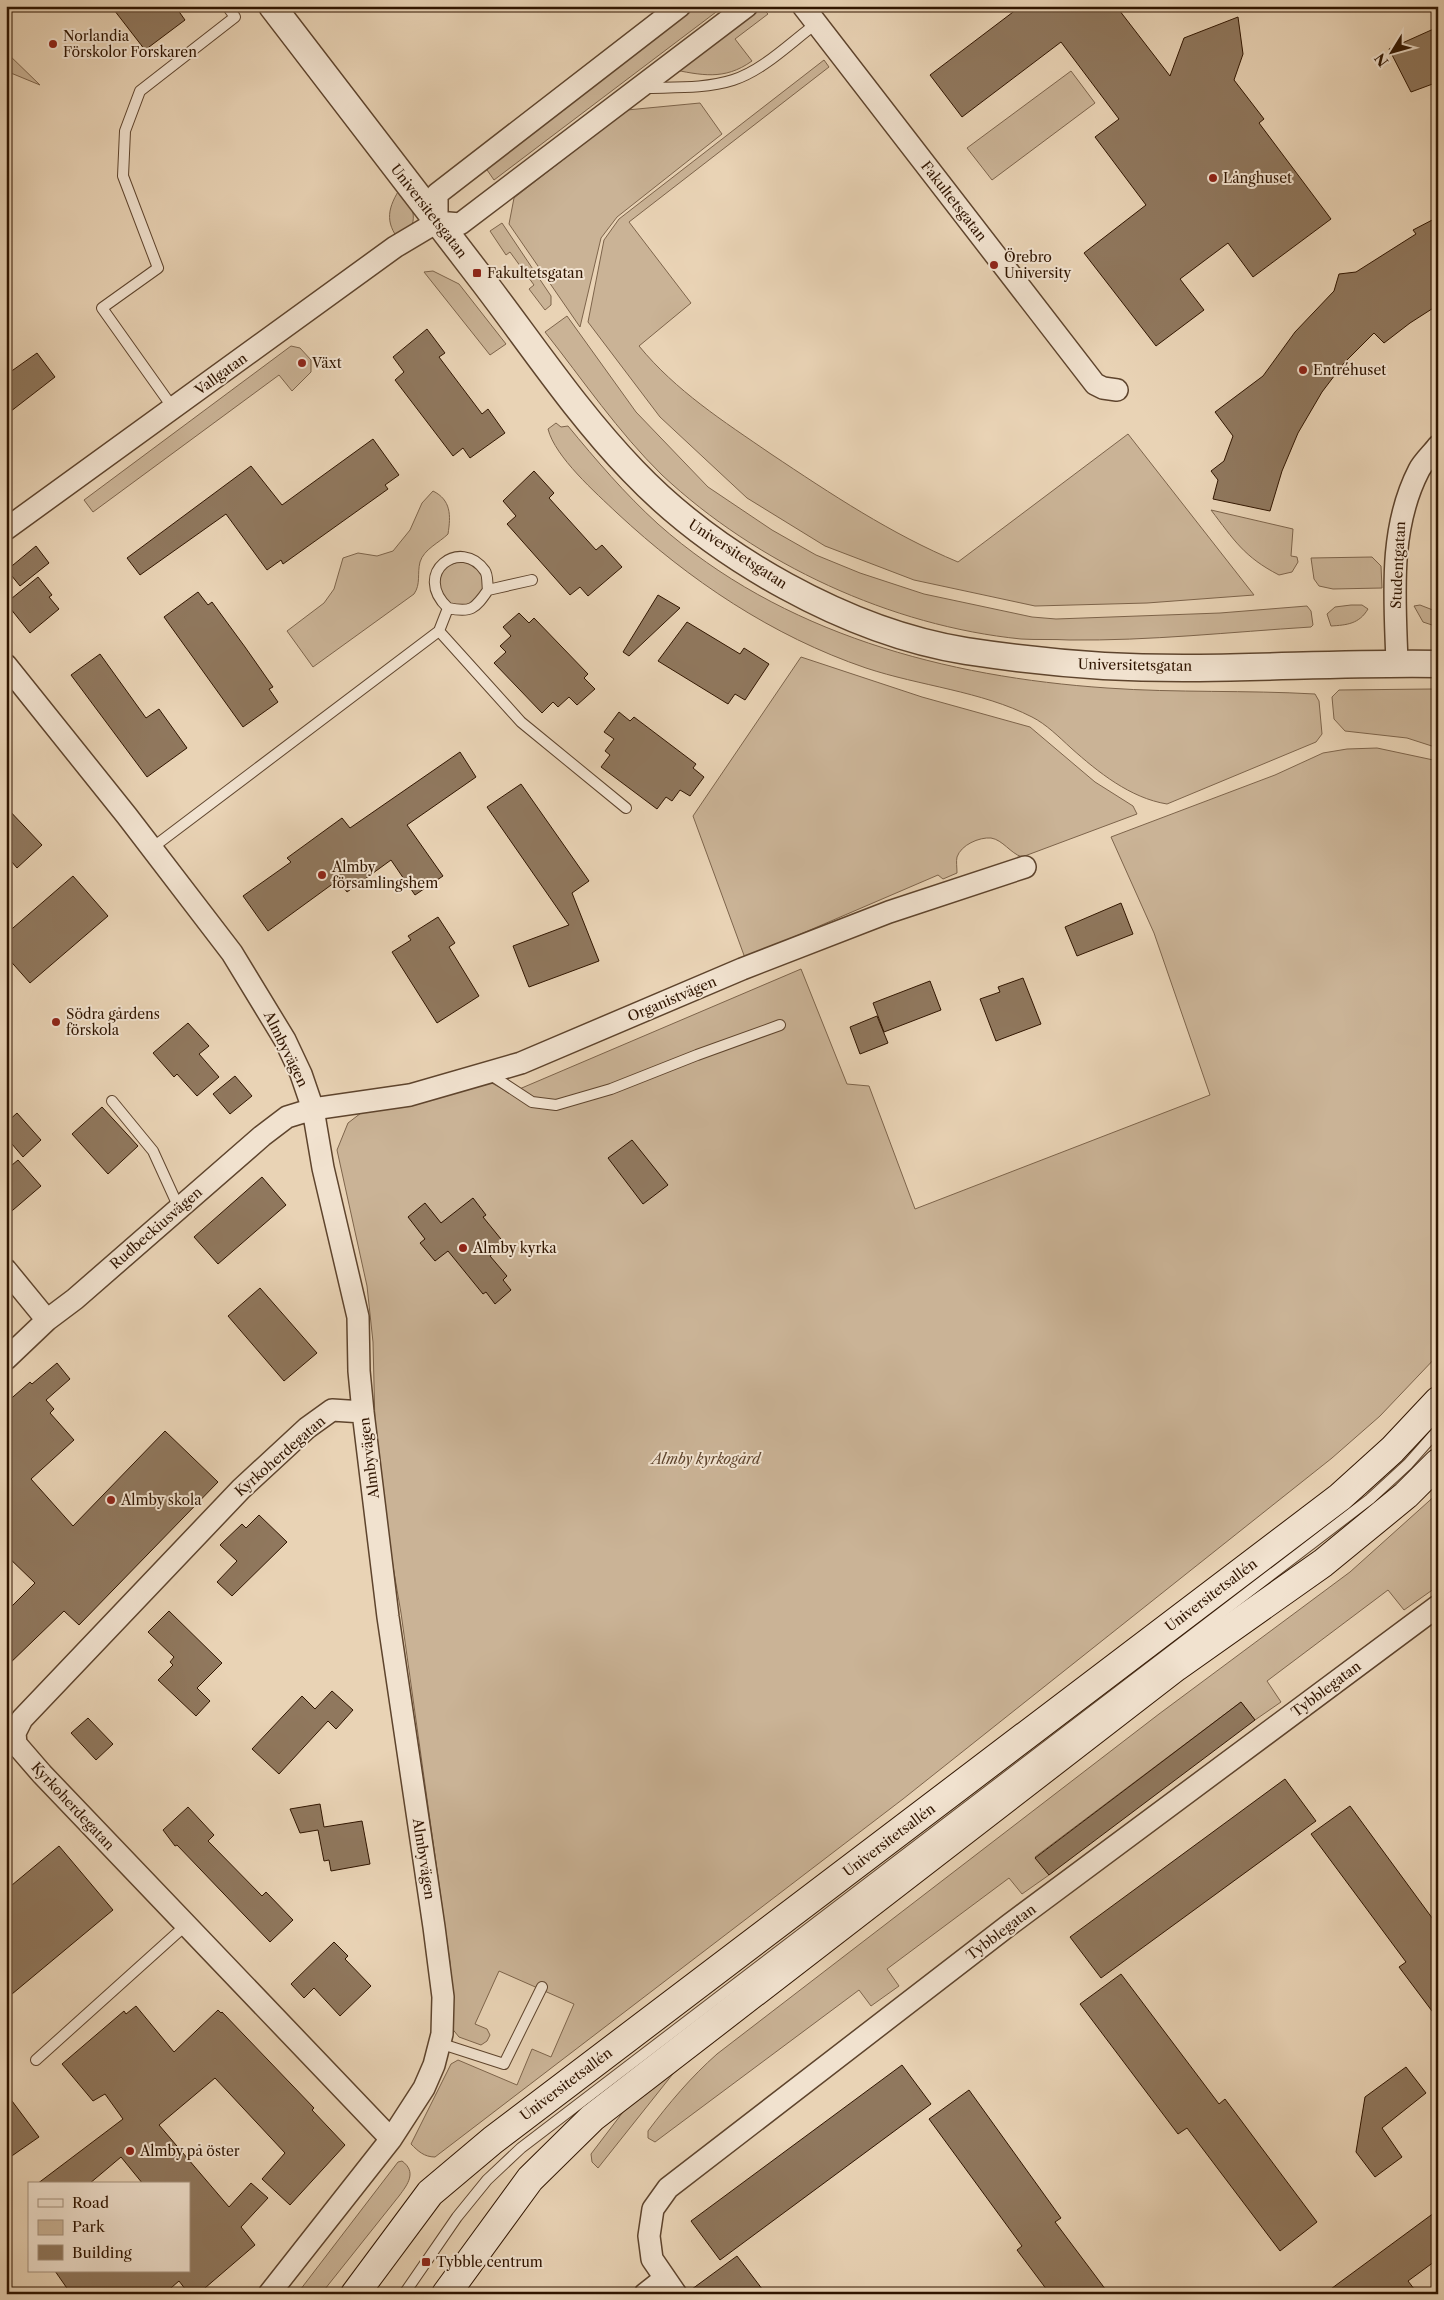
<svg xmlns="http://www.w3.org/2000/svg" width="1444" height="2300" font-family="'Libre Caslon Text',serif">
	<style>
		.green { fill: #cab396; stroke: #7d644b }
		.building { fill: #90785e; stroke: #301500 }
		.lines { fill: none; stroke-linecap: round; stroke-linejoin: round }
		.service-casing { stroke: #5e442d; stroke-width: 12 }
		.minor-casing { stroke: #5e442d; stroke-width: 24 }
		.tertiary-casing { stroke: #5e442d; stroke-width: 29 }
		.secondary-casing { stroke: #301500; stroke-width: 30 }
		.service { stroke: #f1e2cf; stroke-width: 10 }
		.minor { stroke: #f1e2cf; stroke-width: 21 }
		.tertiary { stroke: #f1e2cf; stroke-width: 26 }
		.secondary { stroke: #f1e2cf; stroke-width: 28 }
		.poi-dot { fill: #8f2418; stroke: #f1e2cf; stroke-width: 2 }
		.labels { text-anchor: middle; stroke-width: 4; stroke-linejoin: round; paint-order: stroke }
		.poi-label { font-size: 14px; fill: #301500; stroke: #f1e2cf; text-anchor: start }
		.street-label { font-size: 14px; fill: #301500; stroke: #f1e2cf }
		.park-label { font-size: 14px; font-style: italic; fill: #5e442d; stroke: #f1e2cf }
	</style>
	<rect width="100%" height="100%" fill="#e9d3b5"/>
	<filter id="stains"><feTurbulence type="fractalNoise" baseFrequency=".004" numOctaves="4"/><feColorMatrix values="0 0 0 0 .2 0 0 0 0 .09 0 0 0 0 .02 0 0 0 .5 -.17"/></filter>
	<radialGradient id="worn" r=".72"><stop offset=".6" stop-color="#630" stop-opacity="0"/><stop offset="1" stop-color="#630" stop-opacity=".3"/></radialGradient>
	<path class="green" d="M 697,6 L 724,6 L 494,180 L 485,167 Z
		M 753,8 L 763,9 L 768,14 L 735,39 L 752,61 C 724,81 701,75 670,69 Z
		M 6,52 L 40,85 L 6,71 Z
		M 824,60 L 829,67 L 629,222 L 691,303 L 639,346 C 676,391 723,421 771,454 C 831,494 891,534 958,562 L 1128,434 L 1254,595 L 1147,603 L 1035,606 L 914,580 L 825,546 L 747,498 L 660,417 L 588,322 L 604,240 L 619,219 Z
		M 1071,71 L 1095,103 L 992,180 L 967,148 Z
		M 700,103 L 722,134 L 617,217 L 601,238 L 580,327 L 509,224 L 514,198 L 627,110 Z
		M 401,187 C 414,209 421,222 400,241 C 384,222 388,207 401,187 Z
		M 502,223 L 551,296 L 551,305 L 545,310 L 529,289 L 534,285 L 510,252 L 506,255 L 490,231 Z
		M 433,271 L 459,284 L 506,344 L 490,355 L 424,272 Z
		M 567,316 L 636,412 L 708,487 L 772,530 L 816,555 L 860,573 L 924,594 L 1032,617 L 1056,619 L 1220,613 L 1307,606 L 1311,611 L 1313,625 L 1311,627 C 1230,632 1150,641 1069,640 C 1053,639 1037,640 1021,639 C 891,626 757,564 662,475 C 618,432 583,380 545,332 Z
		M 291,346 L 300,348 L 311,360 L 311,372 L 292,391 L 279,375 L 93,512 L 84,500 Z
		M 556,423 L 561,427 L 568,426 C 596,460 625,494 658,524 C 782,634 946,677 1107,688 C 1177,693 1246,690 1315,694 L 1319,701 L 1322,734 L 1316,742 L 1167,804 C 1130,798 1098,772 1071,748 C 1059,737 1046,724 1032,717 C 981,691 920,686 866,668 C 772,636 689,580 617,513 C 596,493 555,457 548,429 Z
		M 433,491 C 451,500 451,515 448,534 C 439,543 424,549 420,562 C 417,574 421,584 414,594 L 313,667 L 287,631 L 324,603 L 334,589 L 343,558 L 358,553 L 377,556 L 393,551 L 410,530 L 422,503 Z
		M 1211,510 L 1293,529 L 1291,556 L 1297,557 L 1298,562 L 1292,572 L 1279,575 C 1244,557 1234,540 1211,510 Z
		M 1372,557 L 1381,566 L 1382,588 L 1333,589 L 1319,586 L 1314,579 L 1311,558 Z
		M439 584a22 22 0 1 1 44 0a22 22 0 1 1-44 0Z
		M 1351,605 L 1362,605 L 1368,609 C 1359,624 1347,625 1331,626 L 1327,614 L 1335,607 Z
		M 1420,605 L 1438,612 L 1438,627 L 1423,622 L 1414,606 Z
		M 801,657 L 922,697 L 1030,727 L 1095,782 L 1133,806 L 1137,814 L 1022,857 C 1010,853 1003,840 991,838 C 979,837 961,845 957,857 C 956,861 957,868 957,873 L 943,879 L 938,875 L 745,958 L 693,816 Z
		M 1431,689 L 1438,690 L 1438,748 L 1407,738 L 1345,731 L 1334,719 L 1332,697 L 1339,690 Z
		M 1377,748 L 1438,761 L 1438,1355 L 1380,1416 L 1332,1458 L 903,1799 L 435,2157 C 424,2157 418,2151 411,2144 L 451,2064 L 458,2060 L 517,2085 L 532,2049 L 551,2057 L 574,2004 L 499,1971 L 475,2024 L 487,2029 L 490,2035 L 487,2041 L 481,2045 L 459,2037 L 450,2026 L 450,1963 L 401,1613 L 376,1467 L 373,1342 L 367,1286 L 337,1150 L 348,1123 L 361,1113 L 486,1080 L 510,1093 L 801,969 L 847,1084 L 869,1086 L 915,1209 L 1210,1095 L 1154,933 L 1111,837 L 1275,775 L 1323,753 L 1347,749 Z
		M 1438,1493 L 1438,1586 L 1404,1610 L 1388,1590 L 1267,1681 L 1281,1702 L 1255,1720 L 1241,1702 L 1035,1857 L 1049,1875 L 1022,1894 L 1009,1878 L 887,1969 L 899,1986 L 871,2006 L 859,1990 L 655,2142 L 648,2138 L 648,2131 C 669,2103 691,2077 717,2054 L 1159,1714 L 1350,1572 Z
		M 686,2062 L 672,2075 L 598,2168 L 592,2162 L 591,2154 L 623,2112 L 648,2089 Z
		M 402,2161 C 417,2172 408,2184 399,2196 L 321,2294 L 297,2294 L 398,2162 Z"/>
	<path class="building" d="M 111,6 L 175,6 L 185,20 L 145,50 Z
		M 1021,6 L 1116,6 L 1170,76 L 1184,38 L 1238,17 L 1243,54 L 1234,80 L 1264,119 L 1259,123 L 1331,219 L 1253,277 L 1228,243 L 1180,279 L 1204,310 L 1156,346 L 1084,253 L 1146,205 L 1095,137 L 1119,119 L 1061,42 L 962,117 L 930,75 Z
		M 1438,27 L 1438,82 L 1411,92 L 1389,49 Z
		M 1438,217 L 1438,305 L 1410,323 L 1384,343 L 1374,333 L 1344,363 L 1322,392 L 1298,433 L 1282,471 L 1270,511 L 1213,499 L 1218,480 L 1211,471 L 1224,461 L 1233,436 L 1215,412 L 1263,376 L 1295,332 L 1334,291 L 1339,274 L 1356,272 L 1416,234 L 1413,230 Z
		M 427,329 L 445,353 L 439,357 L 482,414 L 488,409 L 505,433 L 470,458 L 463,448 L 453,456 L 395,380 L 404,372 L 393,357 Z
		M 37,353 L 55,377 L 6,415 L 6,375 Z
		M 373,439 L 399,475 L 385,485 L 388,489 L 283,564 L 281,560 L 267,570 L 226,514 L 140,575 L 127,558 L 251,466 L 282,505 Z
		M 534,471 L 554,493 L 549,498 L 596,550 L 602,545 L 622,567 L 588,596 L 580,587 L 570,595 L 507,524 L 516,516 L 503,501 Z
		M 36,546 L 49,563 L 20,586 L 7,570 Z
		M 38,577 L 52,595 L 49,597 L 59,609 L 30,633 L 6,603 Z
		M 198,592 L 208,605 L 212,602 L 245,647 L 273,687 L 269,689 L 278,702 L 243,727 L 164,617 Z
		M 658,595 L 680,608 L 629,656 L 623,652 Z
		M 519,613 L 529,623 L 534,618 L 588,674 L 584,678 L 595,689 L 577,705 L 569,697 L 558,707 L 553,702 L 542,713 L 494,663 L 506,652 L 500,646 L 511,636 L 503,627 Z
		M 687,622 L 740,654 L 744,648 L 769,664 L 745,700 L 735,694 L 728,704 L 658,661 Z
		M 100,654 L 146,718 L 159,709 L 187,748 L 147,777 L 71,675 Z
		M 619,712 L 630,721 L 634,717 L 696,764 L 693,768 L 704,777 L 690,796 L 680,790 L 672,801 L 666,797 L 657,809 L 601,767 L 610,755 L 605,751 L 614,739 L 604,732 Z
		M 460,752 L 476,777 L 407,825 L 443,876 L 415,895 L 391,860 L 347,892 L 338,880 L 268,931 L 243,896 L 291,862 L 287,858 L 342,818 L 350,828 Z
		M 521,784 L 589,881 L 572,893 L 599,961 L 529,987 L 513,946 L 569,925 L 487,807 Z
		M 6,807 L 42,845 L 17,868 L 6,855 Z
		M 73,876 L 108,916 L 30,983 L 6,956 L 6,934 Z
		M 1121,903 L 1133,934 L 1077,956 L 1065,927 Z
		M 438,917 L 455,943 L 449,947 L 479,996 L 437,1023 L 392,952 L 411,940 L 408,936 Z
		M 1023,978 L 1041,1024 L 996,1041 L 980,999 L 1000,992 L 998,987 Z
		M 930,981 L 941,1010 L 884,1032 L 873,1003 Z
		M 877,1016 L 888,1043 L 860,1054 L 850,1027 Z
		M 188,1023 L 209,1046 L 199,1054 L 219,1077 L 197,1096 L 177,1074 L 174,1077 L 153,1053 Z
		M 235,1076 L 252,1096 L 230,1114 L 213,1094 Z
		M 102,1107 L 138,1146 L 108,1174 L 72,1134 Z
		M 17,1113 L 41,1140 L 23,1157 L 6,1137 L 6,1123 Z
		M 632,1140 L 668,1185 L 643,1204 L 608,1158 Z
		M 18,1160 L 41,1186 L 6,1216 L 6,1170 Z
		M 262,1177 L 286,1205 L 218,1264 L 194,1237 Z
		M 473,1198 L 486,1215 L 483,1217 L 505,1244 L 490,1256 L 507,1276 L 503,1280 L 511,1290 L 495,1304 L 486,1292 L 483,1294 L 448,1251 L 435,1261 L 420,1243 L 425,1239 L 408,1217 L 425,1203 L 441,1223 Z
		M 260,1288 L 317,1353 L 284,1381 L 228,1316 Z
		M 57,1363 L 70,1379 L 46,1400 L 54,1409 L 50,1413 L 74,1440 L 31,1479 L 73,1526 L 165,1431 L 218,1482 L 79,1625 L 64,1611 L 6,1667 L 6,1612 L 35,1583 L 6,1555 L 6,1403 L 30,1382 L 32,1384 Z
		M 259,1515 L 287,1542 L 232,1596 L 217,1582 L 237,1561 L 220,1545 L 242,1524 L 246,1528 Z
		M 169,1611 L 222,1663 L 197,1688 L 210,1701 L 196,1716 L 158,1680 L 173,1665 L 170,1662 L 174,1657 L 148,1632 Z
		M 332,1691 L 353,1710 L 336,1729 L 328,1721 L 279,1774 L 252,1749 L 302,1696 L 315,1709 Z
		M 1241,1702 L 1255,1720 L 1049,1875 L 1035,1858 Z
		M 88,1718 L 113,1744 L 96,1760 L 71,1733 Z
		M 1285,1779 L 1316,1821 L 1101,1978 L 1070,1937 Z
		M 320,1804 L 324,1827 L 362,1821 L 370,1864 L 331,1871 L 329,1860 L 324,1861 L 318,1830 L 300,1833 L 290,1809 Z
		M 1350,1806 L 1438,1926 L 1438,2019 L 1399,1967 L 1406,1962 L 1311,1834 Z
		M 188,1807 L 214,1835 L 208,1841 L 262,1896 L 266,1892 L 293,1920 L 270,1942 L 177,1845 L 175,1846 L 163,1830 Z
		M 59,1846 L 113,1910 L 6,1999 L 6,1890 Z
		M 334,1942 L 348,1956 L 345,1959 L 371,1986 L 340,2016 L 314,1988 L 304,1998 L 291,1984 Z
		M 1121,1974 L 1219,2104 L 1225,2099 L 1317,2222 L 1280,2251 L 1187,2128 L 1178,2134 L 1080,2004 Z
		M 136,2006 L 174,2052 L 218,2010 L 221,2013 L 222,2012 L 314,2108 L 312,2110 L 345,2145 L 290,2205 L 262,2179 L 285,2153 L 215,2078 L 159,2125 L 229,2207 L 251,2183 L 268,2198 L 241,2227 L 255,2245 L 198,2294 L 189,2294 L 179,2281 L 164,2294 L 71,2294 L 55,2271 L 189,2271 L 189,2184 L 143,2184 L 121,2157 L 89,2184 L 37,2184 L 123,2119 L 105,2094 L 93,2101 L 62,2064 L 124,2011 L 126,2014 Z
		M 902,2065 L 931,2104 L 720,2260 L 691,2221 Z
		M 1406,2067 L 1426,2093 L 1382,2128 L 1402,2157 L 1375,2177 L 1356,2152 L 1365,2097 Z
		M 969,2090 L 1061,2218 L 1055,2222 L 1109,2294 L 1050,2294 L 1017,2250 L 1022,2246 L 929,2119 Z
		M 6,2093 L 39,2137 L 6,2160 Z
		M 1438,2210 L 1438,2259 L 1408,2281 L 1418,2294 L 1324,2294 Z
		M 737,2256 L 766,2294 L 688,2294 L 688,2292 Z"/>
	<g class="lines">
		<g class="service-casing">
			<path id="service" d="M 644,88 C 674,87 705,89 733,80 C 764,70 791,42 817,23
				M 173,408 L 102,308 L 158,268 L 123,176 L 125,131 L 140,91 L 235,17 L 227,6
				M 488,590 L 532,580
				M 439,631 L 521,722 L 626,808
				M 152,848 L 439,631 L 448,608 C 411,573 461,536 485,571 C 488,575 487,584 488,590 C 475,609 471,613 448,608
				M 488,1073 L 532,1102 L 556,1105 L 611,1089 L 697,1055 L 780,1025
				M 112,1101 L 153,1151 L 179,1208
				M 439,2043 L 504,2064 L 542,1987
				M 36,2060 L 186,1925
				M 404,2294 L 457,2217 L 487,2180 L 521,2148 L 1370,1499 L 1408,1464 L 1438,1430"/>
		</g>
		<g class="minor-casing">
			<path id="minor" d="M 803,6 L 1095,384 L 1103,388 L 1117,390
				M 437,222 L 460,224 L 747,6
				M 437,222 L 437,194 L 680,6
				M 6,529 L 395,247 L 437,222
				M 1397,663 C 1395,599 1388,530 1419,470 C 1423,462 1432,454 1438,446
				M 6,665 L 127,816 L 232,953 L 285,1040 L 301,1074 L 313,1109 L 323,1168 L 358,1317 L 359,1371 L 363,1412 L 388,1617 L 434,1927 L 443,1997 L 442,2034 L 434,2065 L 424,2088 L 391,2139 L 269,2294
				M 6,1270 L 47,1320
				M 6,1359 L 47,1320 L 75,1299 L 262,1136 L 287,1117 L 313,1109 L 410,1095 L 521,1063 L 742,969 L 889,912 L 1025,867
				M 363,1412 L 332,1410 L 307,1428 L 241,1489 L 22,1719 L 15,1733 L 16,1744 L 42,1774 L 391,2139
				M 645,2294 L 664,2279
				M 676,2294 L 652,2259 L 649,2236 L 653,2209 L 668,2188 L 1009,1925 L 1438,1606"/>
		</g>
		<g class="tertiary-casing">
			<path id="tertiary" d="M 272,6 C 341,97 411,187 480,277 C 530,342 576,412 633,471 C 715,557 848,632 966,651 C 1012,658 1058,663 1104,666 C 1215,672 1327,662 1438,664"/>
		</g>
		<g class="secondary-casing">
			<path id="secondary" d="M 355,2294 L 430,2193 L 493,2140 L 1340,1497 L 1392,1450 L 1438,1401
				M 446,2294 L 530,2179 L 592,2118 L 1176,1667 L 1323,1563 L 1406,1495 L 1438,1463"/>
		</g>
		<use href="#service" class="service"/>
		<use href="#minor" class="minor"/>
		<use href="#tertiary" class="tertiary"/>
		<use href="#secondary" class="secondary"/>
	</g>
	<g class="poi-dot">
		<circle cx="53" cy="44" r="5"/>
		<circle cx="1213" cy="178" r="5"/>
		<circle cx="994" cy="265" r="5"/>
		<rect x="472" y="268" width="10" height="10" rx="2.5"/>
		<circle cx="302" cy="363" r="5"/>
		<circle cx="1303" cy="370" r="5"/>
		<circle cx="322" cy="875" r="5"/>
		<circle cx="56" cy="1022" r="5"/>
		<circle cx="463" cy="1248" r="5"/>
		<circle cx="111" cy="1500" r="5"/>
		<circle cx="130" cy="2151" r="5"/>
		<rect x="421" y="2257" width="10" height="10" rx="2.5"/>
	</g>
	<g class="labels">
		<g class="poi-label">
			<text x="63" y="41">Norlandia<tspan x="63" dy="16">Förskolor Forskaren</tspan></text>
			<text x="1223" y="183">Långhuset</text>
			<text x="1004" y="262">Örebro<tspan x="1004" dy="16">University</tspan></text>
			<text x="487" y="278">Fakultetsgatan</text>
			<text x="312" y="368">Växt</text>
			<text x="1313" y="375">Entréhuset</text>
			<text x="332" y="872">Almby<tspan x="332" dy="16">församlingshem</tspan></text>
			<text x="66" y="1019">Södra gårdens<tspan x="66" dy="16">förskola</tspan></text>
			<text x="473" y="1253">Almby kyrka</text>
			<text x="121" y="1505">Almby skola</text>
			<text x="140" y="2156">Almby på öster</text>
			<text x="436" y="2267">Tybble centrum</text>
		</g>
		<g class="street-label">
			<text transform="translate(954 201) rotate(52)" y="5">Fakultetsgatan</text>
			<text transform="translate(429 211) rotate(52)" y="5">Universitetsgatan</text>
			<text transform="translate(221 374) rotate(-36)" y="5">Vallgatan</text>
			<text transform="translate(738 554) rotate(33)" y="5">Universitetsgatan</text>
			<text transform="translate(1398 565) rotate(-87)" y="5">Studentgatan</text>
			<text transform="translate(1135 665) rotate(1)" y="5">Universitetsgatan</text>
			<text transform="translate(672 999) rotate(-23)" y="5">Organistvägen</text>
			<text transform="translate(286 1049) rotate(64)" y="5">Almbyvägen</text>
			<text transform="translate(156 1228) rotate(-41)" y="5">Rudbeckiusvägen</text>
			<text transform="translate(280 1456) rotate(-41)" y="5">Kyrkoherdegatan</text>
			<text transform="translate(369 1458) rotate(-97)" y="5">Almbyvägen</text>
			<text transform="translate(1211 1595) rotate(-37)" y="5">Universitetsallén</text>
			<text transform="translate(1326 1689) rotate(-37)" y="5">Tybblegatan</text>
			<text transform="translate(73 1806) rotate(47)" y="5">Kyrkoherdegatan</text>
			<text transform="translate(889 1840) rotate(-37)" y="5">Universitetsallén</text>
			<text transform="translate(424 1859) rotate(81)" y="5">Almbyvägen</text>
			<text transform="translate(1001 1932) rotate(-37)" y="5">Tybblegatan</text>
			<text transform="translate(566 2084) rotate(-37)" y="5">Universitetsallén</text>
		</g>
		<g class="park-label">
			<text x="706" y="1464">Almby kyrkogård</text>
		</g>
	</g>
	<rect width="1444" height="2300" fill="none" stroke="#e9d3b5" stroke-width="25"/>
	<rect x="8" y="8" width="1429" height="2285" fill="none" stroke="#301500" stroke-width="2.5"/>
	<rect x="12" y="12" width="1419" height="2275" fill="none" stroke="#301500"/>
	<rect x="28" y="2182" width="162" height="90" fill="#f1e2cf" stroke="#a4907c"/>
	<rect x="38" y="2199" width="25" height="8" fill="#f1e2cf" stroke="#a4907c"/>
	<text x="72" y="2208" font-size="15" fill="#301500">Road</text>
	<rect x="38" y="2220" width="25" height="15" fill="#cab396" stroke="#a4907c"/>
	<text x="72" y="2232" font-size="15" fill="#301500">Park</text>
	<rect x="38" y="2245" width="25" height="15" fill="#90785e" stroke="#a4907c"/>
	<text x="72" y="2258" font-size="15" fill="#301500">Building</text>
	<g transform="translate(1392 52) rotate(233)" stroke="#f1e2cf" stroke-width="4" paint-order="stroke">
	<path d="M0-4L9 19L0 12L-9 19Z" fill="#301500"/>
	<text y="-8" font-size="14" font-weight="bold" text-anchor="middle" fill="#301500">N</text>
	</g>
	<rect width="100%" height="100%" filter="url(#stains)"/>
	<rect width="100%" height="100%" fill="url(#worn)"/>
</svg>
